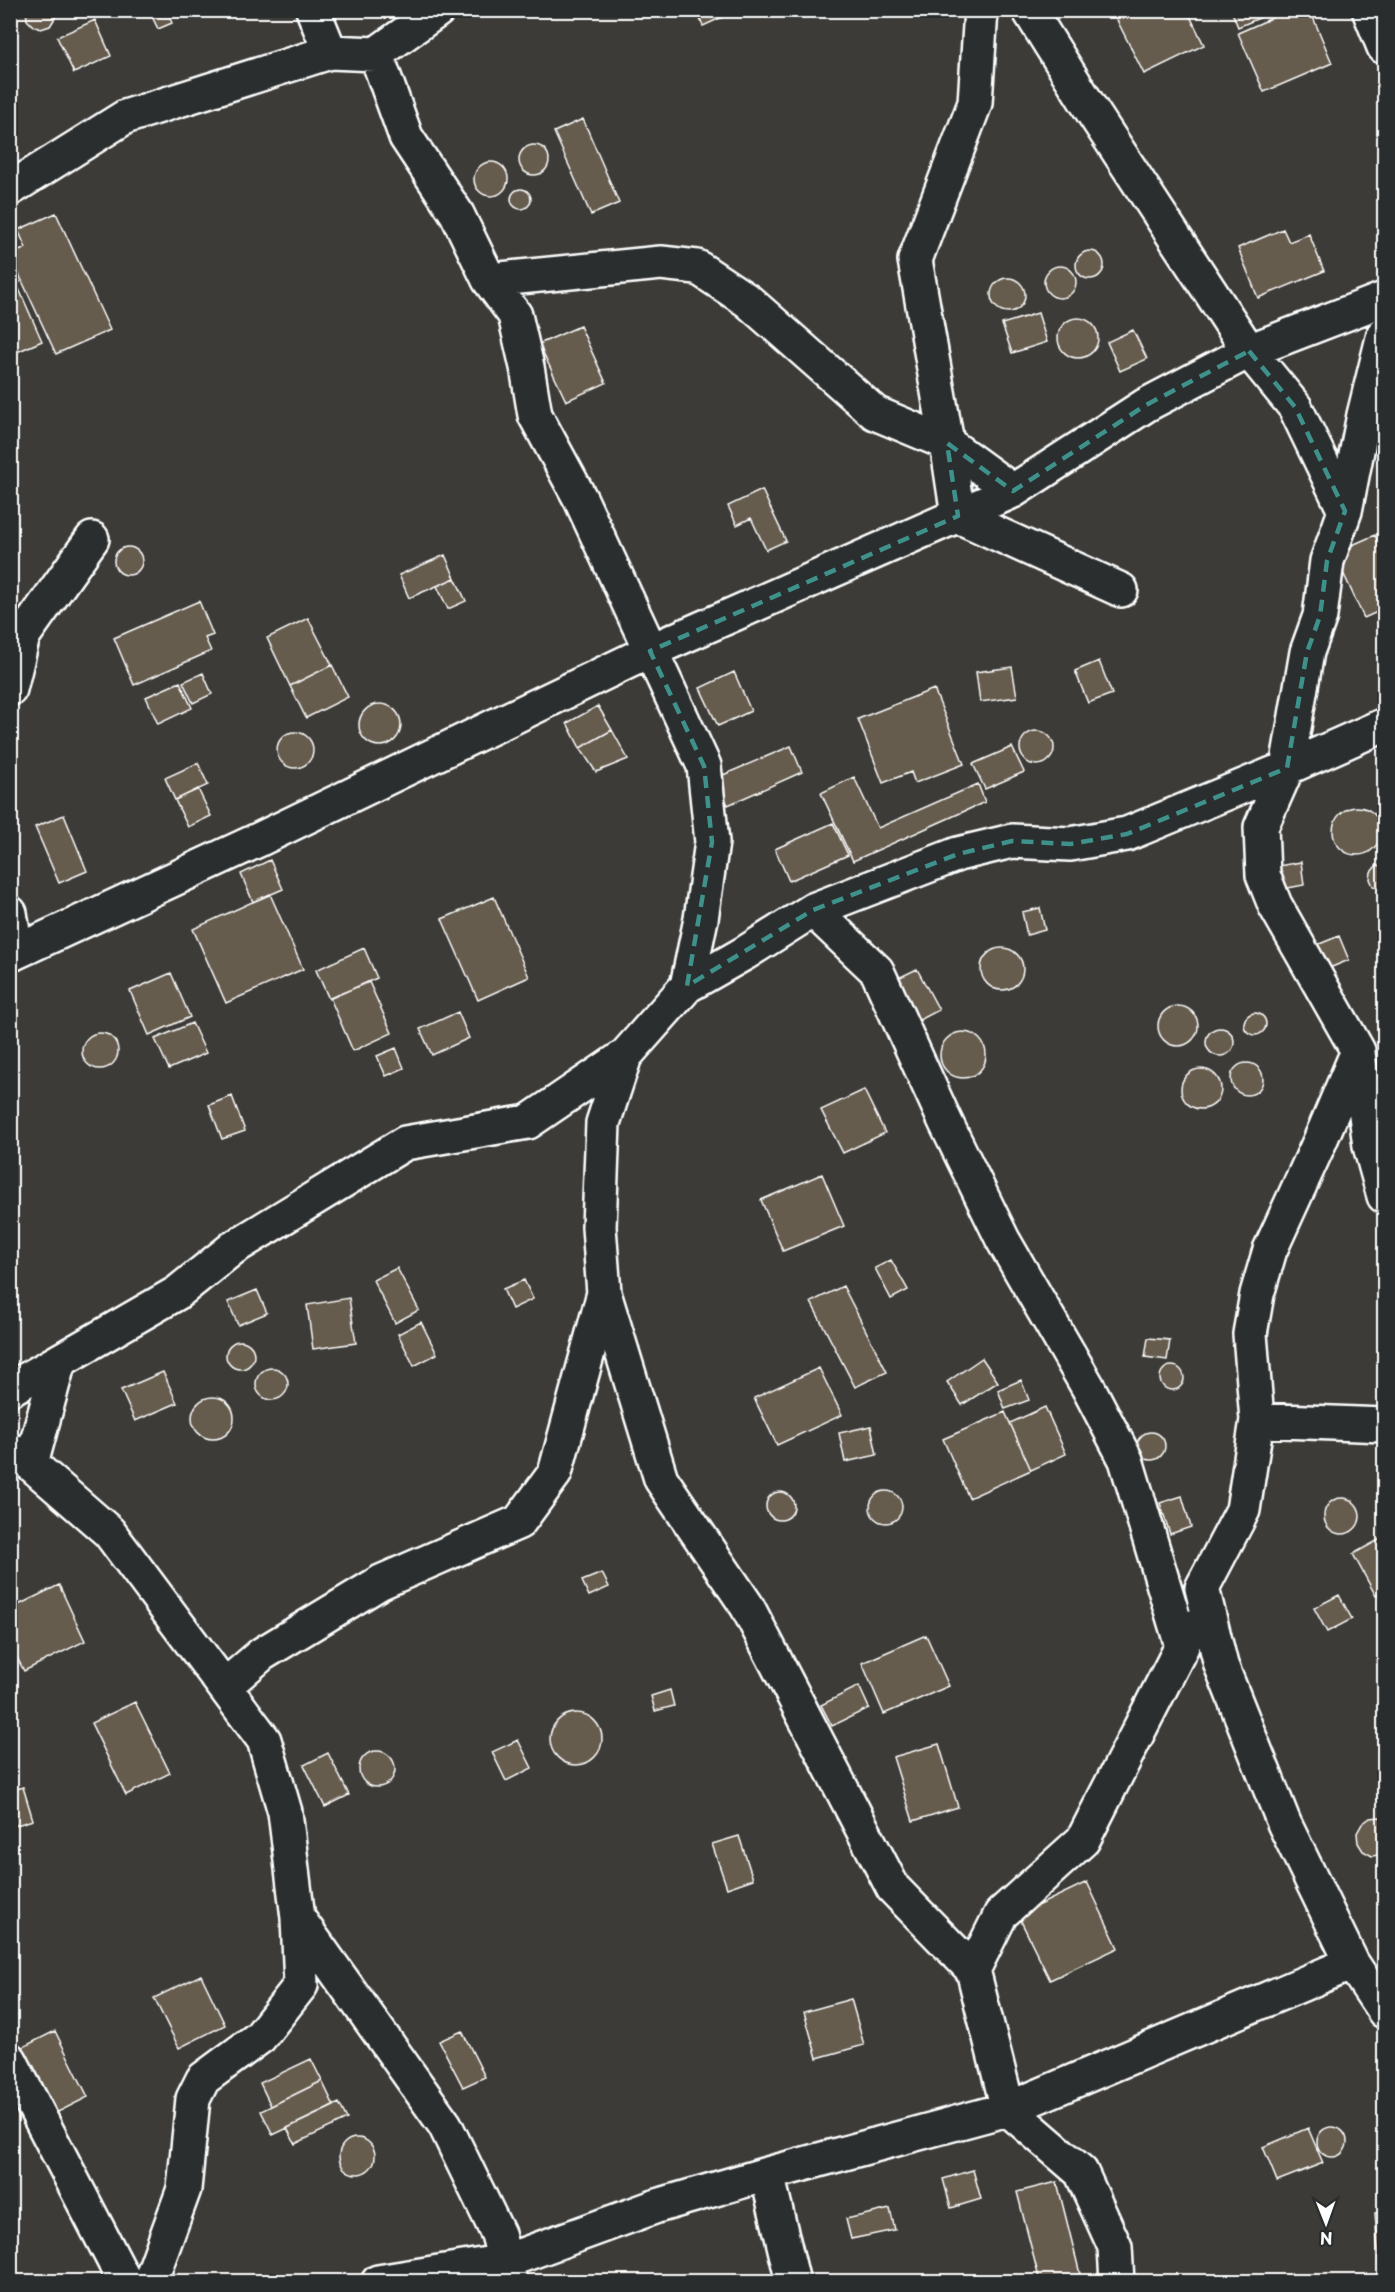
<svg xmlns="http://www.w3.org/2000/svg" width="1395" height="2292" font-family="'Playpen Sans',sans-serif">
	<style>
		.building { fill: #665c4d; stroke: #fff; stroke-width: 1.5 }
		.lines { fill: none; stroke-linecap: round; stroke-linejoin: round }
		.street-casing { stroke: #fff; stroke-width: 38 }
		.street { stroke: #2a2d2e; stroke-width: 33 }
		.marked { fill: none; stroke: #3f918b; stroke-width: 4.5; stroke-dasharray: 12 8; stroke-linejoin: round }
	</style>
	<rect width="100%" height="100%" fill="#3c3b37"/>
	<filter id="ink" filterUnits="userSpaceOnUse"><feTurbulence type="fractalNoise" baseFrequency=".0167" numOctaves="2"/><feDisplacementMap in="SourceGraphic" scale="12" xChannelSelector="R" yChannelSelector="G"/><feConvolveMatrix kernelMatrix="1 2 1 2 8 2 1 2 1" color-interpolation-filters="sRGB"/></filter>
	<g filter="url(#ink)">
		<path class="building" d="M 54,10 L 55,18 L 50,26 L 41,29 L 33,26 L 27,20 L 26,10 Z
			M 76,10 L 100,10 L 90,18 L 82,16 Z
			M 149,10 L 167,10 L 172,23 L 158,29 Z
			M 696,10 L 738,10 L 703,26 Z
			M 1112,10 L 1187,10 L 1204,45 L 1144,74 Z
			M 1231,10 L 1278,10 L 1238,27 Z
			M 1290,10 L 1310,10 L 1332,63 L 1264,92 L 1238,33 Z
			M 95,20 L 111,56 L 74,73 L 57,37 Z
			M 583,119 L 619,203 L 591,215 L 554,132 Z
			M519 160a15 15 0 1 1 30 0a15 15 0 1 1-30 0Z
			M474 179a17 17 0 1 1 34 0a17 17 0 1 1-34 0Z
			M511 199a10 10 0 1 1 20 0a10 10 0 1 1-20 0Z
			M 56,213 L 110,330 L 56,354 L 10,255 L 26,248 L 18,230 Z
			M 1283,229 L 1289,242 L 1309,234 L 1324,271 L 1258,298 L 1238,248 Z
			M1076 265a14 14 0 1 1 28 0a14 14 0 1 1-28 0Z
			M 10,262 L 20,282 L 10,286 Z
			M1044 282a16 16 0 1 1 32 0a16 16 0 1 1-32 0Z
			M991 295a17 17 0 1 1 34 0a17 17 0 1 1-34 0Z
			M 19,289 L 42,341 L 10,355 L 10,293 Z
			M 1038,313 L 1047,342 L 1012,353 L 1002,324 Z
			M1058 338a20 20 0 1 1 40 0a20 20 0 1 1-40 0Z
			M 580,326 L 606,383 L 566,401 L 539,344 Z
			M 1133,330 L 1147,359 L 1120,371 L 1107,342 Z
			M 762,490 L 786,541 L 766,550 L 751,518 L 737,525 L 728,506 Z
			M 1375,535 L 1384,557 L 1384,609 L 1364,618 L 1334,553 Z
			M114 561a14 14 0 1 1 28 0a14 14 0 1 1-28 0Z
			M 445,555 L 455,578 L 409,598 L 399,575 Z
			M 455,578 L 466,601 L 448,609 L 437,586 Z
			M 199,601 L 213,635 L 205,638 L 211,651 L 134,685 L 114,638 Z
			M 308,618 L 332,665 L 290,686 L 267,638 Z
			M 1099,661 L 1112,694 L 1088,703 L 1075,671 Z
			M 332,665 L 348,697 L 306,718 L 290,686 Z
			M 1012,667 L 1017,697 L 980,702 L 976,672 Z
			M 734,672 L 751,711 L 718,726 L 700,688 Z
			M 203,673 L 212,694 L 193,703 L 183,682 Z
			M 180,682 L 192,708 L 158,724 L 146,697 Z
			M 934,689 L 964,764 L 915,783 L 911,772 L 883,783 L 858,719 Z
			M359 725a21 21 0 1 1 42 0a21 21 0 1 1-42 0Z
			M 598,706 L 612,730 L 580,748 L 567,723 Z
			M 612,730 L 628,759 L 596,772 L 580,748 Z
			M1020 748a17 17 0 1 1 34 0a17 17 0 1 1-34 0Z
			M277 750a18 18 0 1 1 36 0a18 18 0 1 1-36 0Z
			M 791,746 L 802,772 L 728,805 L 716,778 Z
			M 1012,747 L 1024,772 L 985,789 L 973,764 Z
			M 198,763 L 208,785 L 175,800 L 165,778 Z
			M 854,777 L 878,828 L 978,784 L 985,802 L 853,861 L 821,793 Z
			M 198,789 L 211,816 L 188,827 L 175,800 Z
			M1333 831a24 24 0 1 1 48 0a24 24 0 1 1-48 0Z
			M 64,815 L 87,871 L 59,883 L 35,827 Z
			M 833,823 L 848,855 L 789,881 L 775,849 Z
			M 270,860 L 283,889 L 253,902 L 241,874 Z
			M 1301,862 L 1304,885 L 1277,890 L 1273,867 Z
			M 1383,865 L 1384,888 L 1380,888 L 1373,886 L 1370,879 L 1371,872 L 1376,866 Z
			M 270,894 L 303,969 L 226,1003 L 193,929 Z
			M 494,897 L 529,977 L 478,1000 L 442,919 Z
			M 1040,908 L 1045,930 L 1027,935 L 1022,912 Z
			M 1339,936 L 1349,960 L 1327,969 L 1317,945 Z
			M 364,948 L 377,978 L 329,999 L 316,970 Z
			M981 969a21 21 0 1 1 42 0a21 21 0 1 1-42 0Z
			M 917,969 L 939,1010 L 914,1023 L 892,981 Z
			M 171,973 L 190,1017 L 149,1035 L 130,991 Z
			M 369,982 L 392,1033 L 353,1051 L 330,998 Z
			M1158 1026a20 20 0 1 1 40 0a20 20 0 1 1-40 0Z
			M 458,1012 L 469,1038 L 432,1055 L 420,1029 Z
			M1244 1024a11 11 0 1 1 22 0a11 11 0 1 1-22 0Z
			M 192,1023 L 206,1053 L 169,1069 L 155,1039 Z
			M1206 1042a14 14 0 1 1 28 0a14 14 0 1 1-28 0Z
			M940 1055a23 23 0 1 1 46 0a23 23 0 1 1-46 0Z
			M82 1051a18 18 0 1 1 36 0a18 18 0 1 1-36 0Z
			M 396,1048 L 404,1068 L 386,1076 L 377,1056 Z
			M1231 1079a16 16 0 1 1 32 0a16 16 0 1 1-32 0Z
			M1181 1089a20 20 0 1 1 40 0a20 20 0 1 1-40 0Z
			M 1384,1070 L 1384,1108 L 1372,1074 Z
			M 864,1090 L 885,1133 L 843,1153 L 821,1110 Z
			M 232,1096 L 245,1131 L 222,1139 L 209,1105 Z
			M 822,1174 L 844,1226 L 783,1251 L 761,1200 Z
			M 891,1260 L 908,1290 L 891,1299 L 875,1268 Z
			M 397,1268 L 419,1310 L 395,1323 L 373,1280 Z
			M 524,1280 L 533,1299 L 512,1309 L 503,1289 Z
			M 843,1286 L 887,1372 L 855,1387 L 811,1302 Z
			M 257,1290 L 267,1313 L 238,1325 L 228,1302 Z
			M 349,1298 L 356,1343 L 313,1349 L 307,1305 Z
			M 421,1322 L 437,1354 L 414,1366 L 398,1334 Z
			M 1148,1338 L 1170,1340 L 1167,1360 L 1145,1357 Z
			M226 1355a14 14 0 1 1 28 0a14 14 0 1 1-28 0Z
			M 982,1358 L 998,1382 L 962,1405 L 947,1382 Z
			M1160 1378a12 12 0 1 1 24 0a12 12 0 1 1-24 0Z
			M 819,1368 L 842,1415 L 777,1445 L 754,1398 Z
			M256 1384a16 16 0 1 1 32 0a16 16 0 1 1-32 0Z
			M 163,1372 L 177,1403 L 135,1421 L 121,1390 Z
			M 1021,1380 L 1029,1400 L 1005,1409 L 998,1390 Z
			M192 1418a21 21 0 1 1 42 0a21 21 0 1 1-42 0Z
			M 1045,1407 L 1066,1454 L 1031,1470 L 1010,1423 Z
			M 1005,1412 L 1031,1470 L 969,1498 L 943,1439 Z
			M 871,1426 L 877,1455 L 845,1462 L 839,1433 Z
			M1137 1446a14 14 0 1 1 28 0a14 14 0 1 1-28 0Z
			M870 1507a16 16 0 1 1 32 0a16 16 0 1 1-32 0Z
			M766 1506a14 14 0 1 1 28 0a14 14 0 1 1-28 0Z
			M 1182,1496 L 1191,1527 L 1170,1534 L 1160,1503 Z
			M1324 1516a18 18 0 1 1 36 0a18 18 0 1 1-36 0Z
			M 1384,1537 L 1384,1592 L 1376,1596 L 1353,1554 Z
			M 602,1573 L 609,1587 L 589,1596 L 582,1581 Z
			M 59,1585 L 85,1641 L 24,1671 L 10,1644 L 10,1609 Z
			M 1339,1595 L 1352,1619 L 1327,1632 L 1314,1608 Z
			M 926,1635 L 949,1686 L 884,1714 L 862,1663 Z
			M 859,1686 L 869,1708 L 832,1726 L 821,1705 Z
			M 670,1690 L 674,1706 L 655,1711 L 651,1696 Z
			M 135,1702 L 170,1773 L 126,1795 L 91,1723 Z
			M550 1739a26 26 0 1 1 52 0a26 26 0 1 1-52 0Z
			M 518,1740 L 532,1768 L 506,1781 L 492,1752 Z
			M 939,1744 L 958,1807 L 913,1821 L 893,1757 Z
			M359 1769a18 18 0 1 1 36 0a18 18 0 1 1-36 0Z
			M 328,1753 L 349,1795 L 325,1807 L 304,1765 Z
			M 23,1787 L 33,1820 L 10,1827 L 10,1791 Z
			M 1380,1817 L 1384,1820 L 1384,1854 L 1372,1856 L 1363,1851 L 1358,1843 L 1357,1833 L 1362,1824 L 1370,1818 Z
			M 739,1836 L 753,1879 L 727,1888 L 712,1844 Z
			M 1087,1882 L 1118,1948 L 1050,1980 L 1018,1915 Z
			M 201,1975 L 225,2025 L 179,2048 L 154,1998 Z
			M 851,1999 L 864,2045 L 817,2058 L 804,2012 Z
			M 55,2031 L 88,2097 L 52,2115 L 19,2049 Z
			M 462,2031 L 485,2077 L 463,2087 L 439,2041 Z
			M 311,2059 L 322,2081 L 271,2106 L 260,2083 Z
			M 322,2081 L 334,2106 L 273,2135 L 261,2111 Z
			M 339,2103 L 347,2119 L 295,2144 L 287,2128 Z
			M1317 2142a15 15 0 1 1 30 0a15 15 0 1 1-30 0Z
			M 1308,2128 L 1323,2163 L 1277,2181 L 1263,2147 Z
			M339 2156a18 18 0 1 1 36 0a18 18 0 1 1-36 0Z
			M 973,2170 L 981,2199 L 951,2208 L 943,2179 Z
			M 1057,2182 L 1080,2274 L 1051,2282 L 1040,2282 L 1017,2192 Z
			M 890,2209 L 895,2230 L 851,2239 L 846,2219 Z
			M 1384,2212 L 1384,2263 L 1379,2264 L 1375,2213 Z"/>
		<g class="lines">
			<g class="street-casing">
				<path id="street" d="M 313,10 L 330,52
					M 981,10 L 975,103 L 915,260 L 947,443 L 1013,491
					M 1029,10 L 1092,111 L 1249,351 L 1295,407 L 1345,511
					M 1369,10 L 1384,47
					M 376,54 L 406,137 L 457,214 L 489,280 L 661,263 L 697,267 L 748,301 L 875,413 L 947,443 L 958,516 L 1121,590
					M 10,189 L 125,117 L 330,52 L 376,54 L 438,10
					M 1384,334 L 1364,415 L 1345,511 L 1327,561 L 1320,616 L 1307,652 L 1287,768 L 1261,827 L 1263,875 L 1275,905 L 1358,1051 L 1320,1141 L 1270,1250 L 1257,1294 L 1250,1334 L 1257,1420 L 1243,1510 L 1202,1588 L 1221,1665 L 1284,1823 L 1352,1963 L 1384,2011
					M 10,689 L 23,636 L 92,539
					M 813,910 L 877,971 L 945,1121 L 1003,1240 L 1088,1387 L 1126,1460 L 1182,1646
					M 10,913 L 16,952 L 10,955
					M 16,952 L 256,841 L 650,651 L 1013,491 L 1146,405 L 1249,351 L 1384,299
					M 687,986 L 745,953 L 813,910 L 958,854 L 1012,841 L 1070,844 L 1127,834 L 1287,768 L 1384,725
					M 1358,1053 L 1370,1146 L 1384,1196
					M 604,1293 L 661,1479 L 747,1606 L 893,1888 L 973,1970
					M 10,1389 L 59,1361
					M 1257,1420 L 1384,1425
					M 10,1450 L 31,1464 L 109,1532 L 264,1740 L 285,1812 L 298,1918 L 301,1985 L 260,2037 L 203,2079 L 193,2099 L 184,2189 L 150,2282
					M 31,1464 L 59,1361 L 177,1293 L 233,1248 L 405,1143 L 528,1122 L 625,1056 L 687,986 L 701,919 L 712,842 L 704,766 L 581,500 L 535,415 L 527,367 L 515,315 L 489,280
					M 225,1686 L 262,1654 L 381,1582 L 519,1522 L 555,1473 L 604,1293 L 599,1227 L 603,1123 L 625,1056
					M 298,1918 L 445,2125 L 498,2234 L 510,2282
					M 10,2060 L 125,2282
					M 767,2174 L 793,2282
					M 378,2282 L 506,2261 L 657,2206 L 767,2174 L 1008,2109 L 1352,1963
					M 1117,2282 L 1115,2247 L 1081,2172 L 1008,2109 L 973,1970 L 1001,1914 L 1083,1840 L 1182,1646 L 1188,1627"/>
			</g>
			<use href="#street" class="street"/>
		</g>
	</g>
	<path class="marked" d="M 1249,351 L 1295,407 L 1345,511 L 1327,561 L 1320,616 L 1307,652 L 1287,768 L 1127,834 L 1070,844 L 1012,841 L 958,854 L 813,910 L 687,986 L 712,842 L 704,766 L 650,651 L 958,516 L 947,443 L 1013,491 L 1146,405 Z"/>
	<rect width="1395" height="2292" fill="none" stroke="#2a2d2e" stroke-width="36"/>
	<rect x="18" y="18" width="1359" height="2256" fill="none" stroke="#fff" stroke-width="2" filter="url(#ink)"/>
	<g transform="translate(1326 2223) rotate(179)" stroke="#2a2d2e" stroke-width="4.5" paint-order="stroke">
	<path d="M0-4.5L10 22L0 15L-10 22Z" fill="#ffffff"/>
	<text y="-9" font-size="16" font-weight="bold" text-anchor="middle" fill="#ffffff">N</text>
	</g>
</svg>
